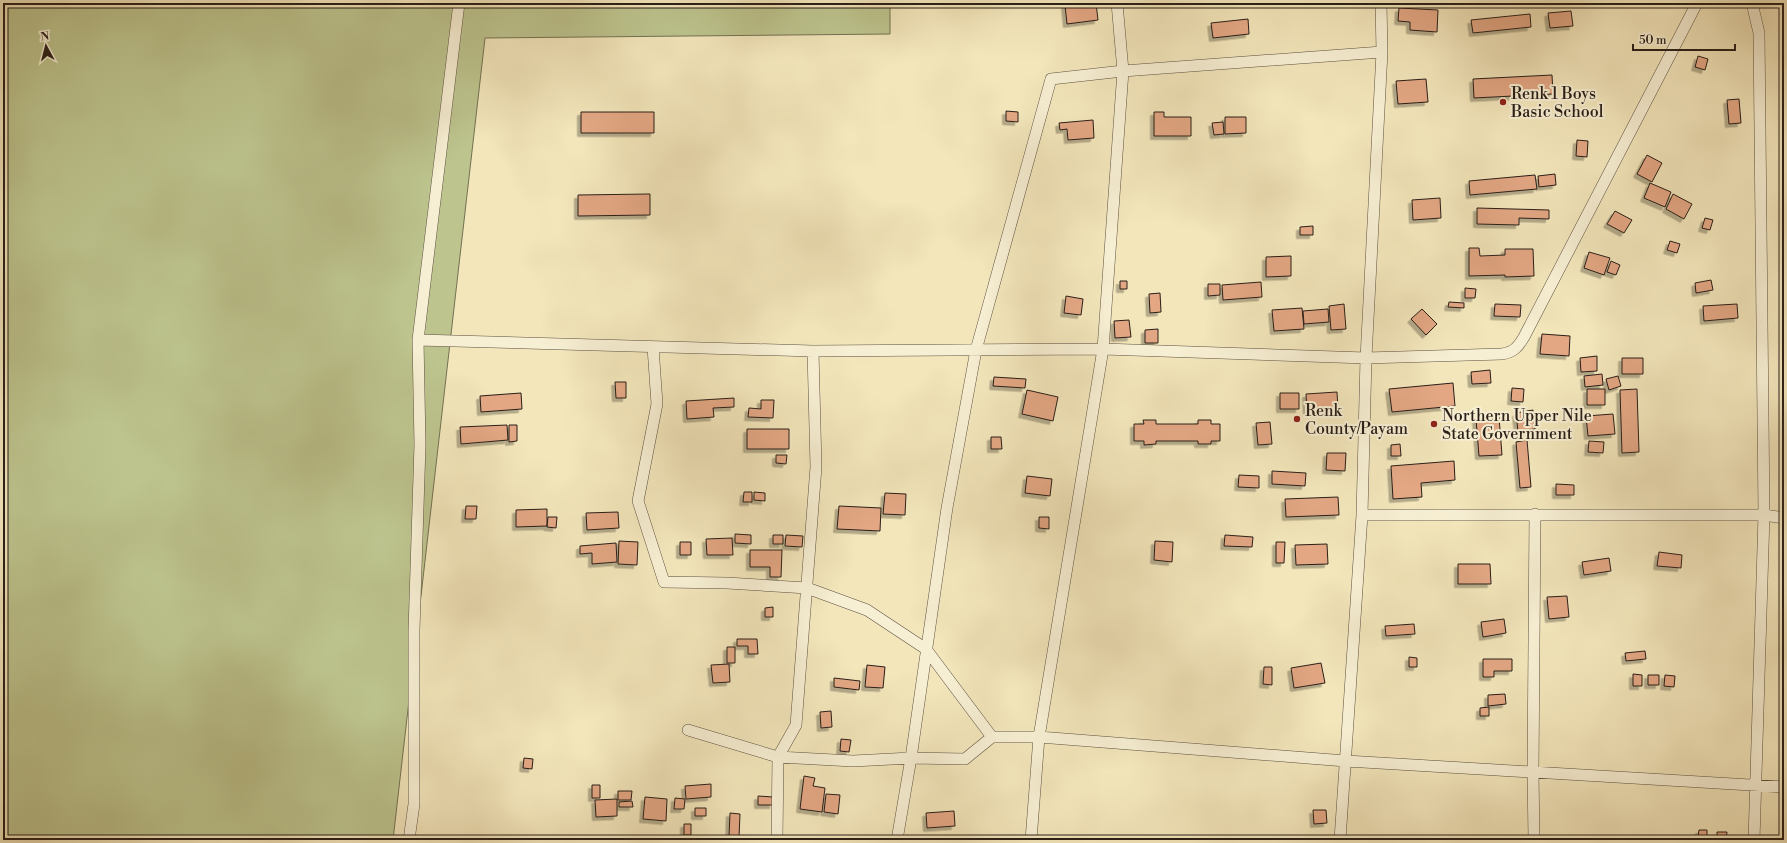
<svg xmlns="http://www.w3.org/2000/svg" width="1787" height="843" font-family="'Libre Bodoni',serif">
	<style>
		.green { fill: #bdc48e; stroke: #737153 }
		.building { fill: #e3a784; stroke: #291e18; filter: url(#shadow) }
		.lines { fill: none; stroke-linecap: round; stroke-linejoin: round }
		.street-casing { stroke: #5c5041; stroke-width: 12 }
		.street { stroke: #f7efd3; stroke-width: 11 }
		.poi-dot { fill: #8f2418; stroke: #f7efd3; stroke-width: 1.5 }
		.labels { text-anchor: middle; stroke-width: 4; stroke-linejoin: round; paint-order: stroke }
		.poi-label { font-size: 16px; fill: #291e18; stroke: #f7efd3; text-anchor: start }
	</style>
	<defs>
		<filter id="shadow"><feDropShadow dx="-3.5" dy="3.5" stdDeviation="0" flood-color="#0004"/></filter>
	</defs>
	<rect width="100%" height="100%" fill="#f3e6bb"/>
	<filter id="stains"><feTurbulence type="fractalNoise" baseFrequency=".005" numOctaves="4"/><feColorMatrix values="0 0 0 0 .2 0 0 0 0 .09 0 0 0 0 .02 0 0 0 .5 -.17"/></filter>
	<radialGradient id="worn" r=".72"><stop offset=".6" stop-color="#630" stop-opacity="0"/><stop offset="1" stop-color="#630" stop-opacity=".3"/></radialGradient>
	<path class="green" d="M 3,3 L 890,3 L 890,34 L 485,38 L 393,840 L 3,840 Z"/>
	<path class="building" d="M 1078,3 L 1096,3 L 1098,20 L 1067,24 L 1065,5 Z
		M 1399,8 L 1438,10 L 1437,32 L 1410,30 L 1410,22 L 1398,21 Z
		M 1571,11 L 1573,26 L 1550,28 L 1548,13 Z
		M 1530,14 L 1531,27 L 1473,33 L 1471,20 Z
		M 1248,19 L 1249,34 L 1213,38 L 1211,23 Z
		M 1698,56 L 1708,59 L 1705,70 L 1695,67 Z
		M 1552,75 L 1553,94 L 1474,98 L 1473,79 Z
		M 1426,79 L 1428,102 L 1398,104 L 1396,81 Z
		M 1739,99 L 1741,123 L 1729,124 L 1727,100 Z
		M 1006,111 L 1018,112 L 1018,122 L 1006,121 Z
		M 581,112 L 654,112 L 654,133 L 581,133 Z
		M 1154,112 L 1164,112 L 1164,117 L 1191,117 L 1191,136 L 1154,136 Z
		M 1225,117 L 1246,117 L 1246,133 L 1225,134 Z
		M 1093,120 L 1094,138 L 1068,140 L 1067,129 L 1060,130 L 1059,123 Z
		M 1223,122 L 1224,134 L 1214,135 L 1212,123 Z
		M 1577,140 L 1588,141 L 1587,157 L 1576,156 Z
		M 1647,155 L 1662,163 L 1652,182 L 1637,174 Z
		M 1555,174 L 1556,185 L 1539,187 L 1538,176 Z
		M 1535,175 L 1537,189 L 1470,195 L 1469,181 Z
		M 1650,183 L 1671,192 L 1665,207 L 1644,198 Z
		M 650,194 L 650,215 L 578,216 L 578,195 Z
		M 1673,194 L 1692,204 L 1684,219 L 1666,209 Z
		M 1440,198 L 1441,218 L 1413,220 L 1412,200 Z
		M 1477,208 L 1549,210 L 1549,219 L 1519,218 L 1519,225 L 1477,224 Z
		M 1615,211 L 1632,220 L 1624,233 L 1607,224 Z
		M 1705,218 L 1713,220 L 1710,230 L 1702,228 Z
		M 1313,226 L 1313,235 L 1300,235 L 1300,227 Z
		M 1670,241 L 1680,244 L 1677,253 L 1667,250 Z
		M 1469,248 L 1479,248 L 1480,256 L 1505,255 L 1505,249 L 1533,249 L 1534,276 L 1505,277 L 1505,275 L 1469,276 Z
		M 1589,252 L 1610,258 L 1604,275 L 1584,268 Z
		M 1291,256 L 1291,276 L 1266,277 L 1266,257 Z
		M 1611,261 L 1620,265 L 1616,275 L 1607,272 Z
		M 1711,280 L 1713,290 L 1696,293 L 1695,283 Z
		M 1120,281 L 1127,281 L 1127,289 L 1120,289 Z
		M 1261,282 L 1262,297 L 1223,300 L 1222,285 Z
		M 1208,284 L 1220,284 L 1220,295 L 1208,296 Z
		M 1465,288 L 1476,289 L 1475,298 L 1465,298 Z
		M 1160,293 L 1161,312 L 1150,313 L 1149,294 Z
		M 1066,296 L 1083,299 L 1081,315 L 1064,313 Z
		M 1449,302 L 1464,303 L 1464,308 L 1448,307 Z
		M 1344,304 L 1346,329 L 1331,330 L 1329,306 Z
		M 1495,304 L 1521,305 L 1520,317 L 1494,316 Z
		M 1737,304 L 1738,318 L 1704,321 L 1703,306 Z
		M 1302,308 L 1304,329 L 1274,331 L 1272,310 Z
		M 1328,309 L 1329,322 L 1304,324 L 1303,311 Z
		M 1422,309 L 1437,324 L 1426,335 L 1411,319 Z
		M 1129,320 L 1131,337 L 1115,338 L 1114,321 Z
		M 1158,329 L 1158,343 L 1145,343 L 1145,330 Z
		M 1542,334 L 1570,336 L 1569,356 L 1540,354 Z
		M 1597,356 L 1597,371 L 1581,372 L 1580,358 Z
		M 1622,358 L 1643,358 L 1643,374 L 1622,374 Z
		M 1490,370 L 1491,383 L 1472,384 L 1471,372 Z
		M 1602,374 L 1603,385 L 1585,387 L 1584,376 Z
		M 1618,376 L 1621,386 L 1609,390 L 1606,379 Z
		M 994,377 L 1026,379 L 1025,388 L 993,386 Z
		M 615,382 L 626,382 L 626,398 L 616,398 Z
		M 1453,383 L 1455,406 L 1392,412 L 1389,389 Z
		M 1512,388 L 1524,389 L 1523,402 L 1511,401 Z
		M 1587,389 L 1605,389 L 1605,405 L 1587,405 Z
		M 1637,389 L 1639,452 L 1622,453 L 1620,390 Z
		M 1027,390 L 1058,397 L 1053,421 L 1022,414 Z
		M 1337,392 L 1338,409 L 1307,411 L 1306,394 Z
		M 521,393 L 522,409 L 481,412 L 480,396 Z
		M 1280,393 L 1299,393 L 1299,409 L 1280,409 Z
		M 734,398 L 734,407 L 713,408 L 714,417 L 687,419 L 686,401 Z
		M 761,400 L 774,400 L 773,418 L 748,417 L 749,408 L 761,409 Z
		M 1533,410 L 1535,429 L 1518,431 L 1516,413 Z
		M 1613,414 L 1615,434 L 1588,436 L 1586,416 Z
		M 1499,417 L 1502,455 L 1479,456 L 1476,419 Z
		M 1143,420 L 1156,420 L 1156,424 L 1198,424 L 1198,420 L 1211,420 L 1211,424 L 1220,424 L 1220,441 L 1211,441 L 1211,444 L 1198,444 L 1198,441 L 1156,441 L 1156,444 L 1144,445 L 1144,441 L 1134,441 L 1134,424 L 1144,424 Z
		M 1270,422 L 1272,444 L 1258,445 L 1256,423 Z
		M 507,425 L 508,440 L 461,444 L 460,427 Z
		M 509,425 L 517,425 L 517,441 L 509,442 Z
		M 747,429 L 789,429 L 789,449 L 747,449 Z
		M 991,437 L 1001,437 L 1002,449 L 991,449 Z
		M 1527,440 L 1531,487 L 1520,488 L 1516,442 Z
		M 1589,441 L 1604,442 L 1603,453 L 1588,452 Z
		M 1400,444 L 1401,456 L 1391,456 L 1391,445 Z
		M 1327,453 L 1346,453 L 1345,471 L 1326,470 Z
		M 776,455 L 787,455 L 786,464 L 776,463 Z
		M 1454,461 L 1455,480 L 1421,483 L 1422,497 L 1393,499 L 1391,466 Z
		M 1272,471 L 1306,473 L 1305,486 L 1272,484 Z
		M 1239,475 L 1259,476 L 1259,488 L 1238,487 Z
		M 1027,476 L 1052,479 L 1050,496 L 1025,493 Z
		M 1556,484 L 1574,485 L 1574,495 L 1556,495 Z
		M 744,492 L 752,492 L 752,502 L 743,502 Z
		M 754,492 L 765,493 L 765,501 L 754,500 Z
		M 885,493 L 906,494 L 905,515 L 883,514 Z
		M 1338,497 L 1339,515 L 1286,517 L 1285,499 Z
		M 466,506 L 477,506 L 476,519 L 465,519 Z
		M 839,506 L 881,508 L 880,531 L 837,529 Z
		M 547,509 L 547,526 L 516,527 L 516,510 Z
		M 618,512 L 619,528 L 587,530 L 586,513 Z
		M 548,517 L 557,517 L 556,528 L 547,527 Z
		M 1039,517 L 1049,517 L 1049,529 L 1039,528 Z
		M 735,534 L 751,535 L 751,544 L 735,543 Z
		M 773,535 L 783,535 L 783,544 L 773,544 Z
		M 786,535 L 803,536 L 802,547 L 785,546 Z
		M 1225,535 L 1253,537 L 1252,547 L 1224,546 Z
		M 732,538 L 733,555 L 707,555 L 706,539 Z
		M 619,541 L 638,542 L 637,565 L 618,564 Z
		M 1155,541 L 1173,542 L 1172,562 L 1154,560 Z
		M 680,542 L 691,542 L 691,555 L 680,555 Z
		M 1276,542 L 1285,542 L 1284,563 L 1276,563 Z
		M 616,543 L 617,562 L 592,564 L 592,553 L 580,554 L 580,546 Z
		M 1327,544 L 1328,564 L 1296,565 L 1295,545 Z
		M 750,550 L 782,550 L 781,577 L 770,577 L 770,567 L 750,567 Z
		M 1659,552 L 1682,555 L 1681,568 L 1657,566 Z
		M 1609,558 L 1611,571 L 1584,575 L 1582,562 Z
		M 1458,564 L 1490,564 L 1491,584 L 1458,584 Z
		M 1567,596 L 1569,617 L 1549,619 L 1547,597 Z
		M 773,607 L 773,617 L 765,617 L 765,608 Z
		M 1504,619 L 1506,633 L 1483,637 L 1481,622 Z
		M 1414,624 L 1415,634 L 1386,636 L 1385,626 Z
		M 737,639 L 757,639 L 758,654 L 748,654 L 748,646 L 737,646 Z
		M 727,647 L 735,647 L 735,663 L 727,663 Z
		M 1645,651 L 1646,659 L 1626,661 L 1625,653 Z
		M 1409,657 L 1417,658 L 1417,667 L 1409,667 Z
		M 1483,659 L 1512,659 L 1512,671 L 1494,671 L 1494,677 L 1483,677 Z
		M 1321,663 L 1325,683 L 1294,688 L 1291,668 Z
		M 729,664 L 730,682 L 713,683 L 711,665 Z
		M 867,665 L 885,667 L 883,688 L 865,687 Z
		M 1264,667 L 1272,667 L 1272,685 L 1263,684 Z
		M 1633,674 L 1642,675 L 1642,686 L 1633,686 Z
		M 1648,675 L 1659,675 L 1659,685 L 1648,685 Z
		M 1665,675 L 1675,676 L 1674,687 L 1664,686 Z
		M 834,678 L 860,681 L 859,690 L 834,687 Z
		M 1505,694 L 1506,704 L 1488,706 L 1488,695 Z
		M 1489,707 L 1489,716 L 1480,716 L 1480,708 Z
		M 831,711 L 832,727 L 821,728 L 820,712 Z
		M 841,739 L 851,740 L 849,752 L 840,751 Z
		M 524,758 L 533,759 L 532,769 L 523,768 Z
		M 804,776 L 815,778 L 813,786 L 825,788 L 822,812 L 800,809 Z
		M 711,784 L 711,797 L 686,799 L 685,786 Z
		M 592,785 L 600,785 L 600,798 L 592,798 Z
		M 618,791 L 632,791 L 631,800 L 618,800 Z
		M 826,794 L 840,795 L 838,814 L 824,812 Z
		M 758,796 L 773,797 L 773,805 L 758,805 Z
		M 645,797 L 667,799 L 666,821 L 643,819 Z
		M 675,798 L 685,799 L 684,809 L 674,809 Z
		M 617,799 L 617,816 L 596,817 L 595,800 Z
		M 632,801 L 633,807 L 619,807 L 619,802 Z
		M 695,808 L 706,808 L 706,816 L 695,816 Z
		M 1313,810 L 1326,810 L 1327,823 L 1314,824 Z
		M 954,811 L 955,826 L 927,828 L 926,813 Z
		M 730,813 L 740,814 L 739,837 L 729,836 Z
		M 684,824 L 691,824 L 691,835 L 684,835 Z
		M 1699,830 L 1707,830 L 1707,837 L 1698,837 Z
		M 1717,832 L 1727,832 L 1726,840 L 1717,840 Z"/>
	<g class="lines">
		<g class="street-casing">
			<path id="street" d="M 1381,3 L 1382,52 L 1366,358 L 1502,354 C 1514,352 1518,347 1524,337 L 1697,3
				M 1752,3 L 1759,33 L 1764,515 L 1754,840
				M 418,340 L 813,351 L 1103,349 L 1366,358 L 1362,515 L 1764,515 L 1784,518
				M 653,347 L 657,404 L 638,501 L 664,582 L 727,583 L 807,588 L 867,610 L 926,649 L 992,737 L 1039,737 L 1346,761 L 1784,787
				M 688,730 L 778,757 L 853,761 L 911,758 L 965,759 L 992,737
				M 409,840 L 414,804 L 414,631 L 420,445 L 418,340 L 459,3
				M 777,840 L 778,757 L 796,725 L 816,467 L 813,351
				M 897,840 L 911,758 L 947,508 L 976,350 L 1051,79 L 1123,71 L 1382,52
				M 1031,840 L 1039,737 L 1103,349 L 1123,71 L 1117,3
				M 1340,840 L 1362,515
				M 1534,840 L 1533,772 L 1535,514"/>
		</g>
		<use href="#street" class="street"/>
	</g>
	<g class="poi-dot">
		<circle cx="1503" cy="102" r="4"/>
		<circle cx="1297" cy="419" r="4"/>
		<circle cx="1434" cy="424" r="4"/>
	</g>
	<g class="labels">
		<g class="poi-label">
			<text x="1511" y="99">Renk 1 Boys<tspan x="1511" dy="18">Basic School</tspan></text>
			<text x="1305" y="416">Renk<tspan x="1305" dy="18">County/Payam</tspan></text>
			<text x="1442" y="421">Northern Upper Nile<tspan x="1442" dy="18">State Government</tspan></text>
		</g>
	</g>
	<rect width="1787" height="843" fill="none" stroke="#f3e6bb" stroke-width="16"/>
	<rect x="4" y="4" width="1779" height="835" fill="none" stroke="#291e18" stroke-width="2"/>
	<rect x="8" y="8" width="1771" height="827" fill="none" stroke="#291e18"/>
	<g transform="translate(46 46) rotate(353)" stroke="#f7efd3" stroke-width="3" paint-order="stroke">
	<path d="M0-3L7 15L0 10L-7 15Z" fill="#291e18"/>
	<text y="-6" font-size="11" font-weight="bold" text-anchor="middle" fill="#291e18">N</text>
	</g>
	<path d="M1633 44v6h102v-6" fill="none" stroke="#291e18" stroke-width="2"/>
	<text x="1639" y="44" font-size="12" fill="#291e18" stroke="#f7efd3" stroke-width="3" paint-order="stroke">50 m</text>
	<rect width="100%" height="100%" filter="url(#stains)"/>
	<rect width="100%" height="100%" fill="url(#worn)"/>
</svg>
